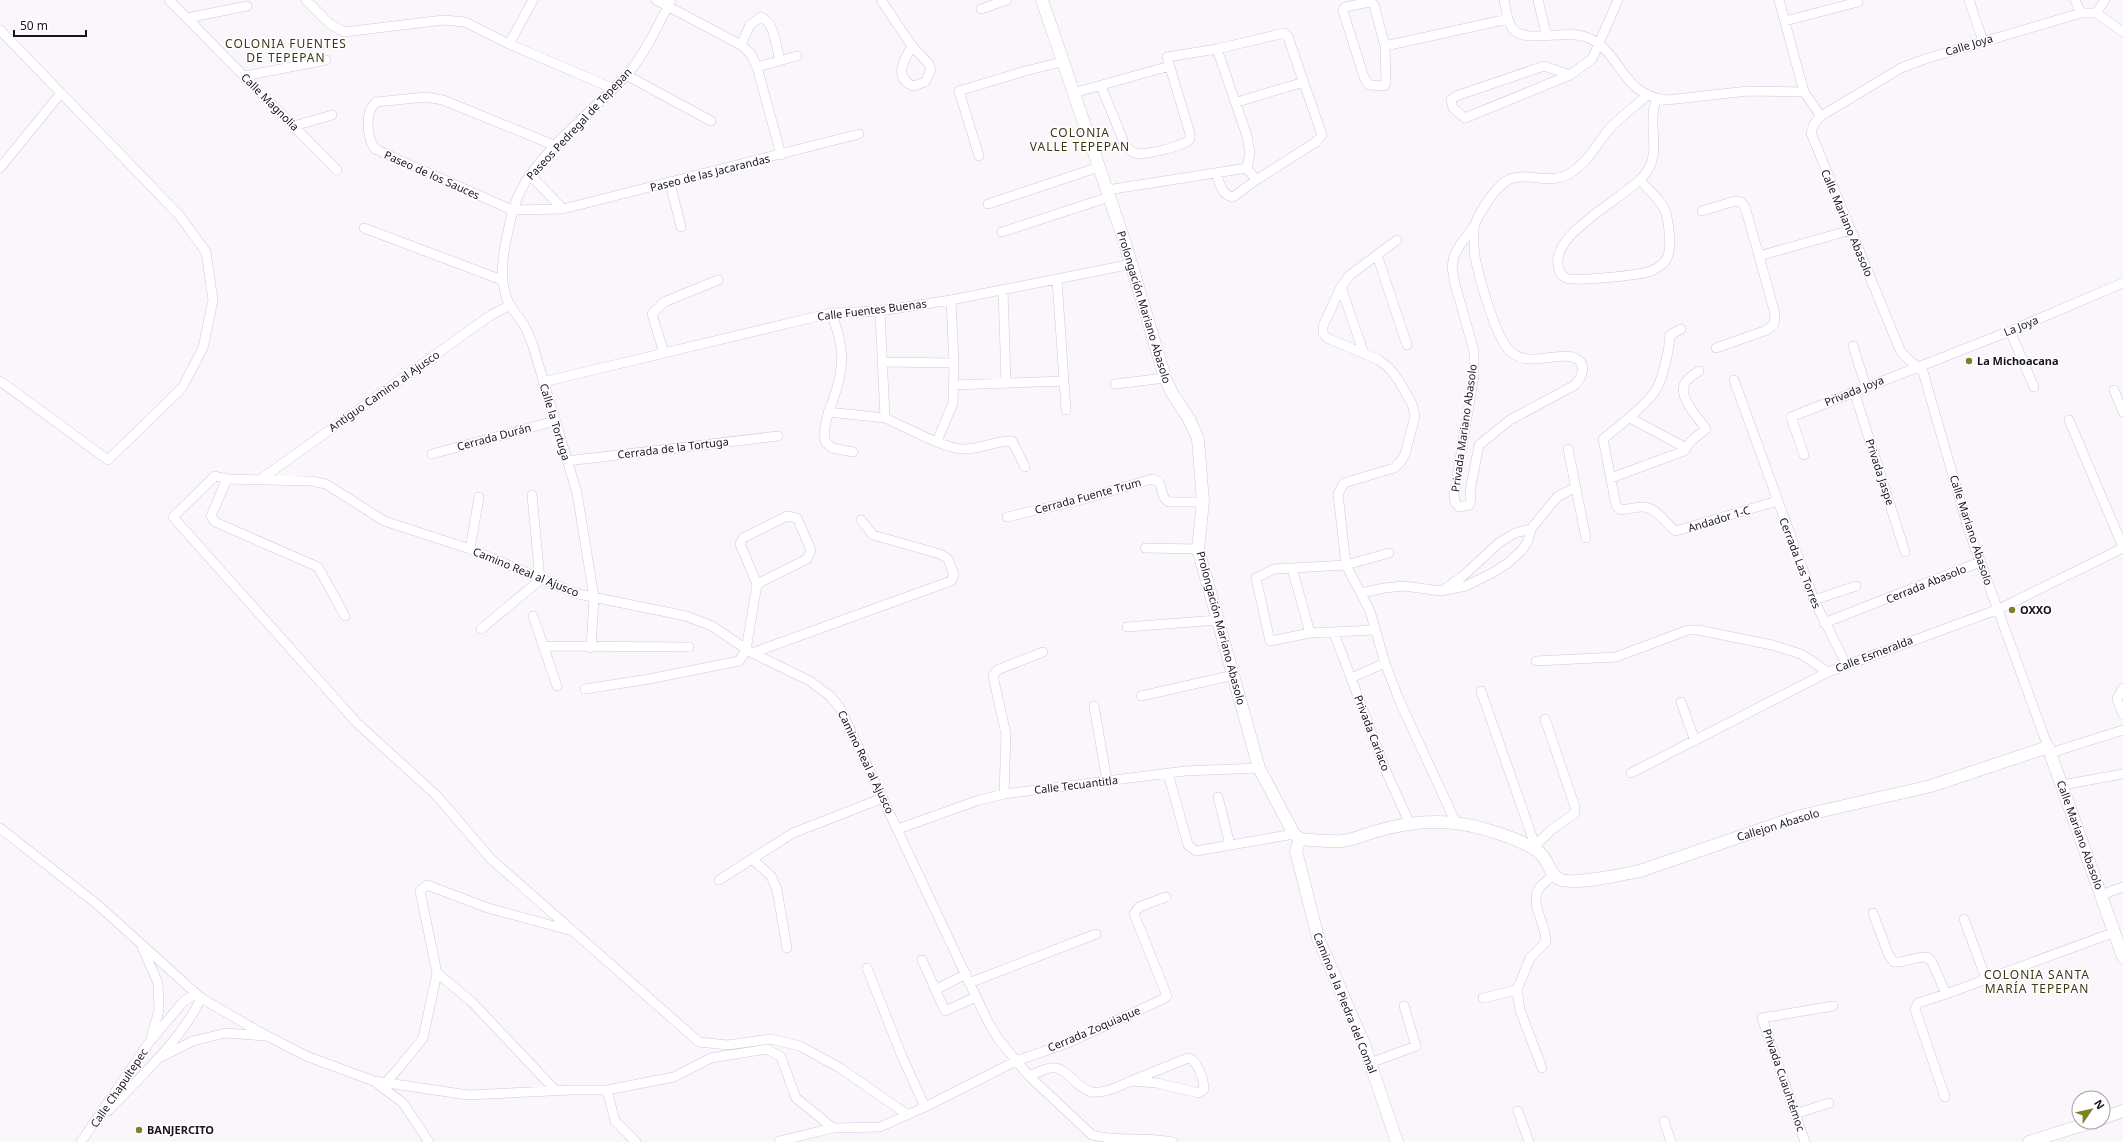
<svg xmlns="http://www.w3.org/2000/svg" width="2123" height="1142" font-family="'Noto Sans',sans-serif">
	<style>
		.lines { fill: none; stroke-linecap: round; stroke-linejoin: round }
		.minor-casing { stroke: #d6c3df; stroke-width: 10 }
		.tertiary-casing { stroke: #d6c3df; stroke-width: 13 }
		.minor { stroke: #fff; stroke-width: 9 }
		.tertiary { stroke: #fff; stroke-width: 12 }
		.poi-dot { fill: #7f7f28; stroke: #fff; stroke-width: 1.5 }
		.labels { text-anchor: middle; stroke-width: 3; stroke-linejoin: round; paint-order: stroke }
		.street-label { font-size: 11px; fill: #19131d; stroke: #fff }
		.poi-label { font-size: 11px; font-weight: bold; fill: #19131d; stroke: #fff; text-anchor: start }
		.neighbourhood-label { font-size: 12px; letter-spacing: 1px; fill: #393910; stroke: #fff }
	</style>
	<rect width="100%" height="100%" fill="#faf6fc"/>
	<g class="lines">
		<g class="minor-casing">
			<path id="minor" d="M 169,0 L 337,170
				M 306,0 L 330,24 L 344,32 L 444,20 L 465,22 L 509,44 L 612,88
				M 656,0 L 741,45 L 751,54 L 757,67 L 781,155
				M 881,0 L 912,46 L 929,64 L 931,70 L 925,82 L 913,86 C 893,77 904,60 912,46
				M 1504,0 C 1506,9 1507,22 1513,29 C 1524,44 1566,29 1586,37 C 1622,50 1619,95 1667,100 L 1748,91 L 1804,92 L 1821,116
				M 1538,0 L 1546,34
				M 1779,0 L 1804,92
				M 1969,0 L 1983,41
				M 2075,0 L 2081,13
				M 981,9 L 1007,0
				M 2096,13 L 2105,0
				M 187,18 L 247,6
				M 1785,21 L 1858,2
				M 0,30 L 179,215 L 206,252 L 213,300 L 203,348 L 182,388 L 108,460 L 0,381
				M 509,44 L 533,0
				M 741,45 L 750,25 L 761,17 C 775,23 776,47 780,61
				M 1385,46 L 1386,83 L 1384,86 L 1369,85 L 1364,77 L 1343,11 L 1345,7 L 1370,2 L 1374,5 L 1385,46 L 1508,19
				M 757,67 L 797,56
				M 626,75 L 711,121
				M 1570,75 L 1544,66 L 1456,96 L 1451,100 L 1453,108 L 1465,118 L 1570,75 L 1592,59 L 1618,0
				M 245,76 L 326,60
				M 1101,86 L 1125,145 C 1128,148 1131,152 1135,153 C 1144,156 1184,146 1190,139 L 1190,134 L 1167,57 L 1217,49 L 1284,33 L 1288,37 L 1322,135 L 1316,142 L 1256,180 L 1247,168 L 1250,153 L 1247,136 L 1217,49
				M 1073,93 L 1170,66
				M 1237,102 L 1304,82
				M 294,126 L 332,115
				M 556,146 L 443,100 L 426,97 L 376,102 C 364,113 367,137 375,149 L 512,210 L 563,209 L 859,134
				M 979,156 L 959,91 L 1025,71 L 1062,62
				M 0,168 L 61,93
				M 1216,173 C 1220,183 1221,195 1233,197 L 1256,180
				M 530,175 L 563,209
				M 1640,180 C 1648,190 1662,200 1666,213 C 1669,225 1672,247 1667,258 C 1664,264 1656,269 1651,271 C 1641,275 1575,282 1566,278 C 1564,277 1561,275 1560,272 C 1542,234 1632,197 1648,170 C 1658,152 1652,136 1653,117 C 1653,111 1655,105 1656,99
				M 670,183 L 681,227
				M 1107,190 L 1247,168
				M 988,204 L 1099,167
				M 1702,211 L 1735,201 L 1741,202 L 1745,207 L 1759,256 L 1851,230
				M 1475,225 L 1460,245 L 1454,256 L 1452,267 L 1455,284 L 1474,351 L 1474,375 L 1454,495 L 1455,502 L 1459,507 L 1469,505 L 1471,499 L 1470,491 L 1479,445 L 1510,420 L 1575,385 C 1582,377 1588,364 1575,358 C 1566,353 1542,360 1530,359 C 1522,359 1517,357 1511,352 C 1496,340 1479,277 1475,257 C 1474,249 1473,232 1475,224 C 1480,211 1497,184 1510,179 C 1529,172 1550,185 1569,174 C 1592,160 1596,142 1613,125 C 1624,114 1636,106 1647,95
				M 364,228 L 502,280
				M 1002,232 L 1109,197
				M 1397,240 L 1350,275 L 1341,287 L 1323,326 L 1323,333 L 1327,338 L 1379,360 L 1389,368 L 1399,381 L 1412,404 L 1415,416 L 1405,454 L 1401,461 L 1394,468 L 1344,483 L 1338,494 L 1346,565 L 1370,611 L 1385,663 L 1400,702 L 1456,823
				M 1377,255 L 1407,345
				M 1057,280 L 1066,410
				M 1341,287 L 1364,354
				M 1003,289 L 1006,382
				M 880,311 L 885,418 C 903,426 945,449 963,449 C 980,450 996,440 1012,441 L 1025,467
				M 831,313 C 845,347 845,366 833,400 C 828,414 823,426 825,441 L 832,448 L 853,452
				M 1681,329 L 1670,335 C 1669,351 1664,374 1657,388 C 1649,403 1617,428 1603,439 L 1616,505 L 1619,509 C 1628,511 1635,506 1644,507 C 1659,509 1665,524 1676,531 L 1777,501
				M 2010,331 L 2034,387
				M 1853,346 L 1866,387
				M 1716,348 L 1767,330 L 1774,324 L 1775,314 L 1759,256
				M 664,353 L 652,314 L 664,302 L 718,280
				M 883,362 L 954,363
				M 1734,380 L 1814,600 L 1846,664
				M 543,382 L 831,313 L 880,311 L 951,300 L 1132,264
				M 1115,384 L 1165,378
				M 954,385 L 1064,381
				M 2114,390 L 2123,412
				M 1854,391 L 1905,552
				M 828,412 L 885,418
				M 1630,418 L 1686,448
				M 2069,420 L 2123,547
				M 937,441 L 953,403 L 954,363 L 951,300
				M 1568,449 L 1586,538
				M 432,454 L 555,421
				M 1804,455 L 1791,417 L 2010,331 L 2123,283
				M 567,461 L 778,436
				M 1611,478 L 1684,451 L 1691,441 L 1706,429 C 1699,419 1677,396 1685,383 C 1688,378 1695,374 1699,371
				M 227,479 L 211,516 L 215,522 L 318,567 L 345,616
				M 261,479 L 491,315 L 509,306
				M 787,516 L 797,518 L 811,550 L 807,559 L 757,584 L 740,544 L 743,538 Z
				M 1007,517 L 1084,499 L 1152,479 L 1159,482 C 1163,490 1161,498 1169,502 L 1203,502
				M 1145,548 L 1198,549
				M 470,549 L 479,497
				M 1292,568 L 1310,633
				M 1445,589 L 1463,576 L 1500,542 L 1515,533 L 1531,529
				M 1361,593 L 1384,588 L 1404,586 L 1441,591 L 1466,586 L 1494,572 L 1508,563 L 1522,550 L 1528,541 L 1531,529 L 1557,497 L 1576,487
				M 1814,600 L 1856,586
				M 533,616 L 557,686
				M 1824,623 L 1980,562
				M 1127,627 L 1218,620
				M 481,629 L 540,580 L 532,495
				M 1375,630 L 1310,633 L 1270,641 L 1256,578 L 1274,569 L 1346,565 L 1389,553
				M 1334,633 L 1351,678
				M 543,646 L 689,647
				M 591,648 L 594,597 L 577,493 L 533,346 C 531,341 529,335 526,329 C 520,316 508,308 505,293 C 500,274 503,255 507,236 C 510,221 513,206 520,192 C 540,151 594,110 626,76 C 645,54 658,25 671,0
				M 752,653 L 951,581 L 954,575 L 948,559 L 940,554 L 873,535 L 861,520
				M 1536,661 L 1616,657 L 1688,630 L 1698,630 L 1772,645 L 1801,654 L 1828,672
				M 1385,663 L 1351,678 L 1385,769 L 1409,822
				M 2123,688 L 2117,699 L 2123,714
				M 585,689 L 649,679 L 739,661 L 746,650 L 757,584
				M 1481,691 L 1535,845
				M 1141,696 L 1234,675
				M 1681,702 L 1695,741
				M 1094,706 L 1107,781
				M 2048,747 L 1969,531 L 1923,372 C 1915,363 1907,361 1900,350 L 1811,133 L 1814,124 L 1821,116 L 1901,68 L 1925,59 L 2081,13 L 2096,13 L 2123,32
				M 2050,753 L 2123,730
				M 1168,773 L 1188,845 L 1196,851 L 1294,834
				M 1631,773 L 1828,672 L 1999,609 L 2123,548
				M 2062,785 L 2123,774
				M 1004,794 L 1006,734 L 993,676 L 997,670 L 1043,652
				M 1218,797 L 1230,845
				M 0,828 L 98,905 L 201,998 L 258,1031 L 306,1056 L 374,1081 L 468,1095 L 571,1090 L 607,1090 L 674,1077 L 711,1058 L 767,1049 L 781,1057 L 796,1098 L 833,1128 L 880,1127 L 925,1107 L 1016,1061 L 1068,1043 L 1163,999 L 1167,996 L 1134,914 L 1139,907 L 1166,897
				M 898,829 L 979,800 L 1004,794 L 1185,771 L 1259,768
				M 1533,848 L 1551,830 L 1575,813 L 1575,807 L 1545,719
				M 752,859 L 771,876 L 777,890 L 787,948
				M 719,880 L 793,833 L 883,798
				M 2101,895 L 2123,887
				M 1873,913 L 1889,956 L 1894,962 C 1906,963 1915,956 1927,957 L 1932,962 L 1946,994 L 2115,932
				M 1964,919 L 1986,979
				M 142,947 L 158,983 L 159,1010 L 151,1038
				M 922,960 L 945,1011 L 976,997
				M 867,968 L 901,1054 L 925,1107
				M 437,973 L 472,1002 L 556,1091
				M 969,983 L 1096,934
				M 935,990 L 966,974
				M 1483,998 L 1517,990
				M 161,1057 L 193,1041 L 226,1033 L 265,1036
				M 1188,1058 C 1197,1059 1204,1080 1204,1089 L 1199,1093 L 1157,1083 L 1131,1081 Z
				M 1370,1063 L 1416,1046 L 1404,1006
				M 1542,1068 L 1520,1010 L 1517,990 L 1530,958 L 1546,942 C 1547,926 1528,902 1540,887 C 1544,883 1549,879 1554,875
				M 1029,1076 C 1056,1064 1057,1064 1078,1084 C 1082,1087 1087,1091 1092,1092 C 1105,1094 1119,1086 1131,1081
				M 375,1082 L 403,1103 L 429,1142
				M 385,1083 L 399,1068 L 423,1038 L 437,973 L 420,891 L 427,885 L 488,908 L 569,930
				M 607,1090 L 615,1121 L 636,1142
				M 1945,1097 L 1915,1009 L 1918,1003 L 1946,994
				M 108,1111 C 139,1078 183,1038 201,998
				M 1518,1111 L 1529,1142
				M 1795,1114 L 1829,1103
				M 908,1115 L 840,1068 L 800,1046 L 770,1039 L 728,1045 L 699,1042 L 491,859 L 437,796 L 357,723 L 173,517 L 215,476 L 227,479 L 311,481 L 326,484 L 384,521 L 470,549 L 578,594 L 686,616 L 712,626 L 752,653 L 810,681 L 830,696 L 840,708 L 987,1020 L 999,1040 L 1029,1076 L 1092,1135 C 1118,1142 1147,1136 1173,1142
				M 1664,1121 L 1671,1142
				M 779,1141 L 833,1128
				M 81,1142 L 150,1041 L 184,1001 L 196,994
				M 1805,1142 L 1762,1018 L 1833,1006"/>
		</g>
		<g class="tertiary-casing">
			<path id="tertiary" d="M 1042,0 L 1125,243 L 1165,378 L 1172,393 L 1189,419 L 1198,439 L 1203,502 L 1198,549 L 1259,768 L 1294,834 L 1300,839
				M 1300,839 C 1313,840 1328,842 1342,841 C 1353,840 1366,834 1377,831 C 1404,823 1427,820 1454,823 C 1476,825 1523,839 1540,853 C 1548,860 1550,875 1559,879 C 1573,886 1624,874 1640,871 L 1800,816 L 1931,786 L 2048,747 L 2123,957
				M 1300,839 L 1296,851 L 1318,938 L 1363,1042 L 1397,1142
				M 2103,1118 L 2123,1111
				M 2029,1142 L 2092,1122"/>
		</g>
		<use href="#minor" class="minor"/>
		<use href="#tertiary" class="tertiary"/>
	</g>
	<g class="poi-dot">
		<circle cx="1969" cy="361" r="4"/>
		<circle cx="2012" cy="610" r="4"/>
		<circle cx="139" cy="1130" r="4"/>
	</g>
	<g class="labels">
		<g class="street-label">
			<text transform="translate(1969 45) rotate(-17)" y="4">Calle Joya</text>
			<text transform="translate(270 102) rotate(45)" y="4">Calle Magnolia</text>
			<text transform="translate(579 124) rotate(-47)" y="4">Paseos Pedregal de Tepepan</text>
			<text transform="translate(710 173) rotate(-14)" y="4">Paseo de las Jacarandas</text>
			<text transform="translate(432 175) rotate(24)" y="4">Paseo de los Sauces</text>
			<text transform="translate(1847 223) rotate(67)" y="4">Calle Mariano Abasolo</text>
			<text transform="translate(1144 307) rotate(73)" y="4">Prolongación Mariano Abasolo</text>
			<text transform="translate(872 310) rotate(-7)" y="4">Calle Fuentes Buenas</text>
			<text transform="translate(2021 326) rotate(-22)" y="4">La Joya</text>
			<text transform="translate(384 391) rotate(-35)" y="4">Antiguo Camino al Ajusco</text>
			<text transform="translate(1854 391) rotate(-22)" y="4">Privada Joya</text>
			<text transform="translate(555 422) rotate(73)" y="4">Calle la Tortuga</text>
			<text transform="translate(1464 428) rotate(-82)" y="4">Privada Mariano Abasolo</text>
			<text transform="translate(494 437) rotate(-15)" y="4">Cerrada Durán</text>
			<text transform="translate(673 448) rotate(-7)" y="4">Cerrada de la Tortuga</text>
			<text transform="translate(1880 472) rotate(72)" y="4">Privada Jaspe</text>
			<text transform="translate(1088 496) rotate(-15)" y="4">Cerrada Fuente Trum</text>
			<text transform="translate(1719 519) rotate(-17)" y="4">Andador 1-C</text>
			<text transform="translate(1971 530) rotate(72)" y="4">Calle Mariano Abasolo</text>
			<text transform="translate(1800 563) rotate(69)" y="4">Cerrada Las Torres</text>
			<text transform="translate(526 572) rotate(22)" y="4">Camino Real al Ajusco</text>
			<text transform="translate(1926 584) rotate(-22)" y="4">Cerrada Abasolo</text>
			<text transform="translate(1221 628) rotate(75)" y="4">Prolongación Mariano Abasolo</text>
			<text transform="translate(1874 654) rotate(-21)" y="4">Calle Esmeralda</text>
			<text transform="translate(1372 733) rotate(69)" y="4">Privada Cariaco</text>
			<text transform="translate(866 762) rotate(64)" y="4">Camino Real al Ajusco</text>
			<text transform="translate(1076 785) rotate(-7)" y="4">Calle Tecuantitla</text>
			<text transform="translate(1778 825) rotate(-17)" y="4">Callejon Abasolo</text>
			<text transform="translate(2080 835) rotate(70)" y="4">Calle Mariano Abasolo</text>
			<text transform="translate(1345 1003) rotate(68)" y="4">Camino a la Piedra del Comal</text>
			<text transform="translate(1094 1029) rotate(-23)" y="4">Cerrada Zoquiaque</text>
			<text transform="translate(1784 1080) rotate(71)" y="4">Privada Cuauhtémoc</text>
			<text transform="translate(119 1088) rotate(-56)" y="4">Calle Chapultepec</text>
		</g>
		<g class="poi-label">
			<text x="1977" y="365">La Michoacana</text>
			<text x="2020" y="614">OXXO</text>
			<text x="147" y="1134">BANJERCITO</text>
		</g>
		<g class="neighbourhood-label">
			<text x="286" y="48">COLONIA FUENTES<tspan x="286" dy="14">DE TEPEPAN</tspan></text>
			<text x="1080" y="137">COLONIA<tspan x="1080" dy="14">VALLE TEPEPAN</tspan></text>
			<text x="2037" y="979">COLONIA SANTA<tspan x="2037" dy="14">MARÍA TEPEPAN</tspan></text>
		</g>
	</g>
	<g transform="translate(2091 1110) rotate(56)"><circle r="19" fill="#ffffff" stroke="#a3a1a5"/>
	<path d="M0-3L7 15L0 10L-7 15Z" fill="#7f7f28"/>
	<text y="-6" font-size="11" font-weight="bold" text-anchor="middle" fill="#19131d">N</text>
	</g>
	<path d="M14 30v6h72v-6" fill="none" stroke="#19131d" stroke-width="2"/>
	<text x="20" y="30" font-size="12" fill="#19131d" stroke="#ffffff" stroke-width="3" paint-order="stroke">50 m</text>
</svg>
